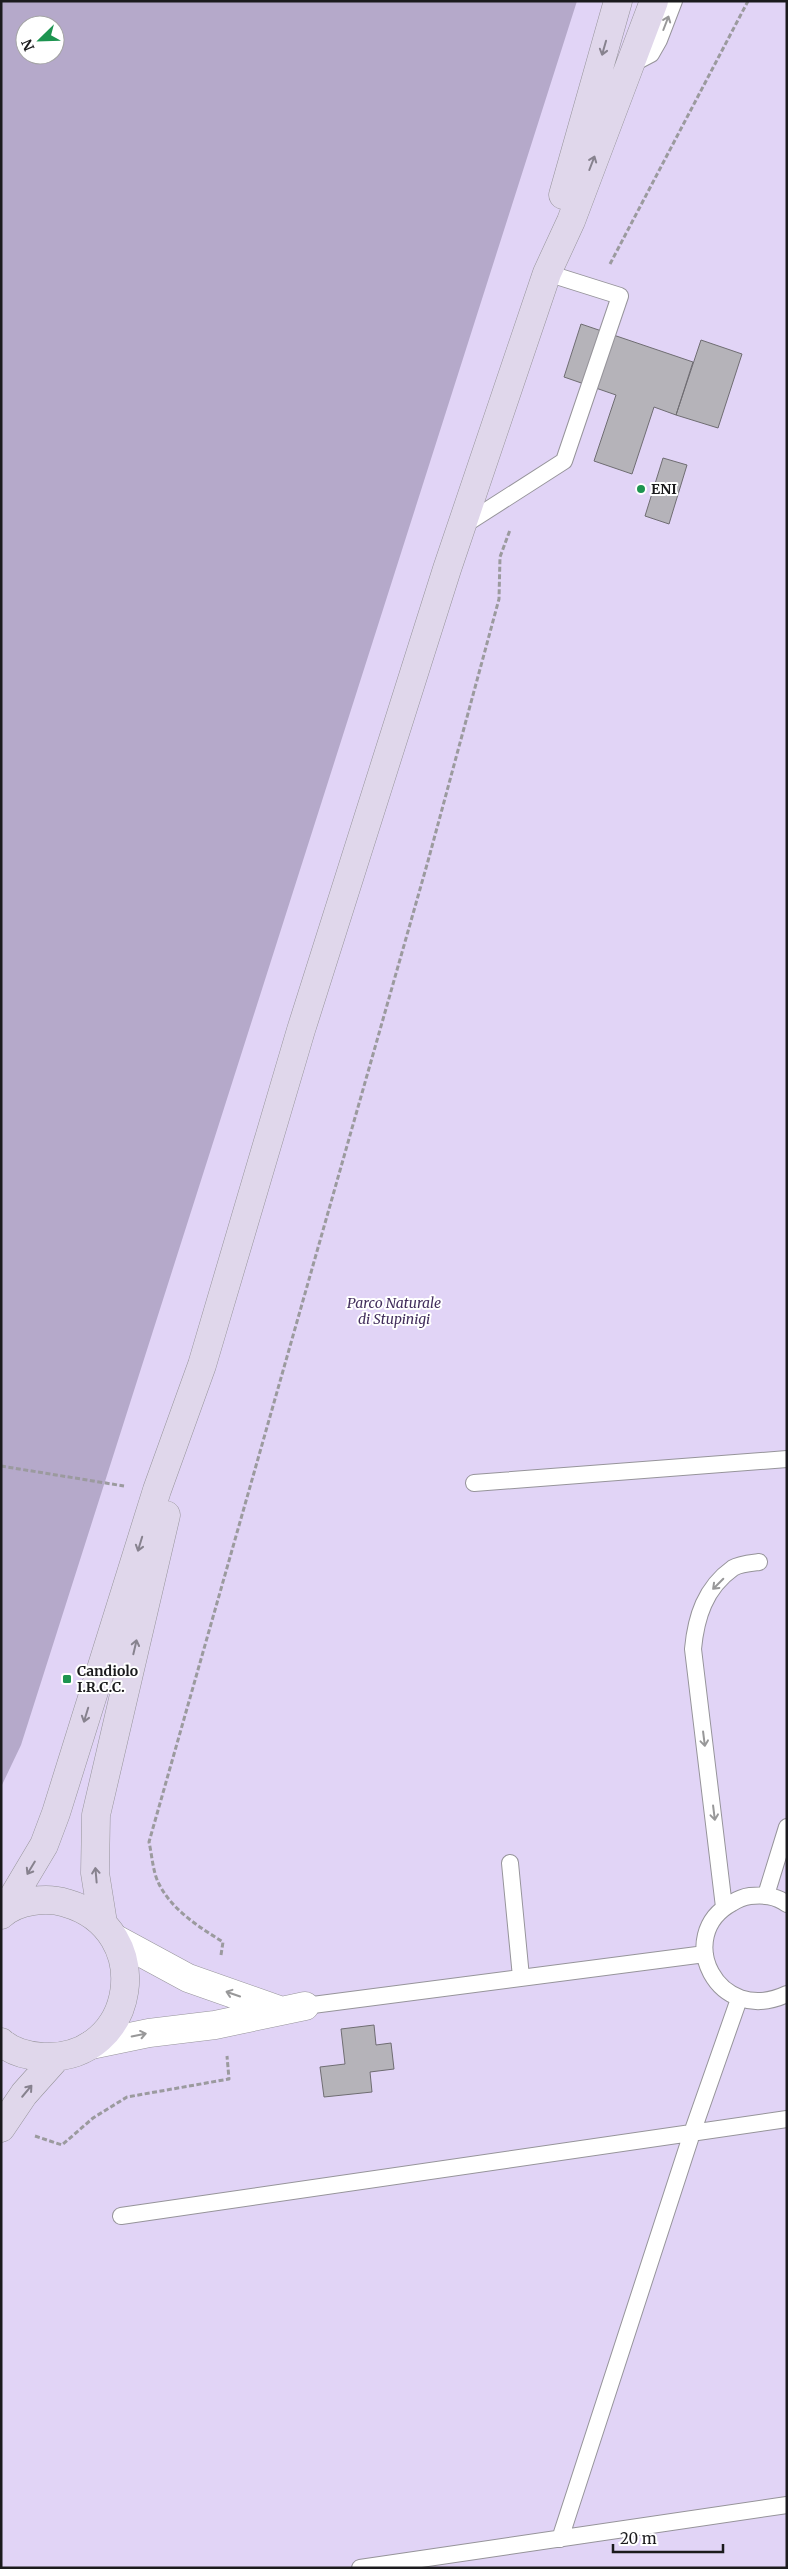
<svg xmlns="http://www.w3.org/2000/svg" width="788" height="2569" font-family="Merriweather,serif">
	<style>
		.green { fill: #e1d4f6; fill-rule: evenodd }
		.forest { fill: #b5a9ca; fill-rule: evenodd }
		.building { fill: #b5b3b9; stroke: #6f6d72 }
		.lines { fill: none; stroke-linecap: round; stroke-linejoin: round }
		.lane-casing { stroke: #96949a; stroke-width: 18 }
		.street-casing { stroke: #96949a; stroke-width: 29 }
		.secondary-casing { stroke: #96949a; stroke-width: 29 }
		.path { stroke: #9b9a9e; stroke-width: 3; stroke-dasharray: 5 2.5; stroke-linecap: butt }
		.lane { stroke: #fff; stroke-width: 16 }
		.street { stroke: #fff; stroke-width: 28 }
		.secondary { stroke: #e0d7eb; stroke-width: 28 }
		.oneway { stroke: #989899 }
		.oneway2 { stroke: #87828e }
		.poi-dot { fill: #1d9450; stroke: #fff; stroke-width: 2 }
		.labels { text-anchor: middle; stroke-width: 4; stroke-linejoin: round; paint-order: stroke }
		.poi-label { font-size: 14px; font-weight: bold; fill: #1b1b1d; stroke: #fff; text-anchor: start }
		.park-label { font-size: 14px; font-style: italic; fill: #432f5d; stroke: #fff }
	</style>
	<rect width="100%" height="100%" fill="#eceaf0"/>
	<path class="green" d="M 1,1 L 787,1 L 787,2568 L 1,2568 ZM 25,25 L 55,25 L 55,55 L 25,55 Z"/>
	<path class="forest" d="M 1,1 L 577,1 L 21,1745 L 1,1787 ZM 25,25 L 55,25 L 55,55 L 25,55 Z"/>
	<path class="building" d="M 581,324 L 693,362 L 676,415 L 654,407 L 632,474 L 594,461 L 616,395 L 564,377 Z
		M 701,340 L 742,354 L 718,428 L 676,415 Z
		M 663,458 L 687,465 L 669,524 L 645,516 Z
		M 374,2025 L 376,2045 L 391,2043 L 394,2069 L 370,2072 L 372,2092 L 324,2097 L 320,2067 L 345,2064 L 341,2029 Z"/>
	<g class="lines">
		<g class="lane-casing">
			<path id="lane" d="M 630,65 L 651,54 L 659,40 L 674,1
				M 461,527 L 564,461 L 620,296 L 547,273
				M 474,1483 L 787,1459
				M 510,1863 L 521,1977
				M 766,1895 L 787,1827
				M 787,1904 C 775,1895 763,1895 750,1896 C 743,1897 738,1899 732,1903 C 673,1935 717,2027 787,1994
				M 724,1907 L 693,1649 C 696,1617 705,1588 733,1568 C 739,1564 751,1563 759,1562
				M 305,2006 L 705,1954
				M 121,2216 L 787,2119
				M 560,2539 L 692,2133 L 739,1999
				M 360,2568 L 787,2505"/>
		</g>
		<g class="street-casing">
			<path id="street" d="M 116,1939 L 188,1978 L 279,2010
				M 91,2045 L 149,2033 L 215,2025 L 305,2006"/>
		</g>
		<g class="secondary-casing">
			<path id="secondary" d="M 563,195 L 618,1
				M 4,1912 L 44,1845 L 56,1813 L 157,1490 L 202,1365 L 301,1030 L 447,569 L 547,273 L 571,221 L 654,1
				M 1,1915 C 17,1900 47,1897 66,1903 C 157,1929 138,2061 43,2057 C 29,2056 12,2052 1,2042
				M 103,1923 L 95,1873 L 96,1815 L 166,1515
				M 1,2128 L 24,2094 L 57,2057"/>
		</g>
		<path class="path" d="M 610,264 L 748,1
			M 1,1466 L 124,1486
			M 221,1955 L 223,1942 C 199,1927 172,1910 159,1884 C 153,1873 152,1855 149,1842 L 428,861 L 499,599 L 500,557 L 510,530
			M 35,2136 L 62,2145 L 93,2118 L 127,2097 L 229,2079 L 227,2056"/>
		<use href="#lane" class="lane"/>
		<use href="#street" class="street"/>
		<use href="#secondary" class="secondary"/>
	</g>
	<defs><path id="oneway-shaft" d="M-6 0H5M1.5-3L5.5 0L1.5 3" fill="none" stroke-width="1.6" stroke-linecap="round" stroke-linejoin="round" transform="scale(1.25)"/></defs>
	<g class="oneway">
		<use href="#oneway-shaft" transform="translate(666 23) rotate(-69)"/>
		<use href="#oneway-shaft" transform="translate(718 1584) rotate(135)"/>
		<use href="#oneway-shaft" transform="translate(704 1739) rotate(83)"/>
		<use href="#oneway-shaft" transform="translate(714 1813) rotate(83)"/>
		<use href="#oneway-shaft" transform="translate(233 1994) rotate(-161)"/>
		<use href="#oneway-shaft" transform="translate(139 2035) rotate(-12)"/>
	</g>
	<g class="oneway2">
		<use href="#oneway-shaft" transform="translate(604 48) rotate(106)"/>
		<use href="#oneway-shaft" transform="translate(592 163) rotate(-69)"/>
		<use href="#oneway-shaft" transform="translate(140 1544) rotate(107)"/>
		<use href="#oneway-shaft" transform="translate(135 1647) rotate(-77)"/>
		<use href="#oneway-shaft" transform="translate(86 1715) rotate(107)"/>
		<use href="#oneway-shaft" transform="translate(31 1868) rotate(121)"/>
		<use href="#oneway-shaft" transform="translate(96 1875) rotate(-95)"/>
		<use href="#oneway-shaft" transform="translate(27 2091) rotate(-50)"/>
	</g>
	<g class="poi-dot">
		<circle cx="641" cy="489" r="5"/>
		<rect x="62" y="1674" width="10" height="10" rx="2.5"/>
	</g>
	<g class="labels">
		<g class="poi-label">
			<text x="651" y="494">ENI</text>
			<text x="77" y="1676">Candiolo<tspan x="77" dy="16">I.R.C.C.</tspan></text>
		</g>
		<g class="park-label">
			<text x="394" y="1308">Parco Naturale<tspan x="394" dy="16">di Stupinigi</tspan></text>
		</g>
	</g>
	<rect width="788" height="2569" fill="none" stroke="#1b1b1d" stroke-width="5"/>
	<g transform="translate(40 40) rotate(247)"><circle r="24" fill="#ffffff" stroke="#a4a4a5"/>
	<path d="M0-4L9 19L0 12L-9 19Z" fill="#1d9450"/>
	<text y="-8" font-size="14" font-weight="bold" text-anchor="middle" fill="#1b1b1d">N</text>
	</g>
	<path d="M613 2544v8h110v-8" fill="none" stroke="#1b1b1d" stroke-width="2.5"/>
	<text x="620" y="2544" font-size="15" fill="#1b1b1d" stroke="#ffffff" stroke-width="4" paint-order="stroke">20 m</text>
</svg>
